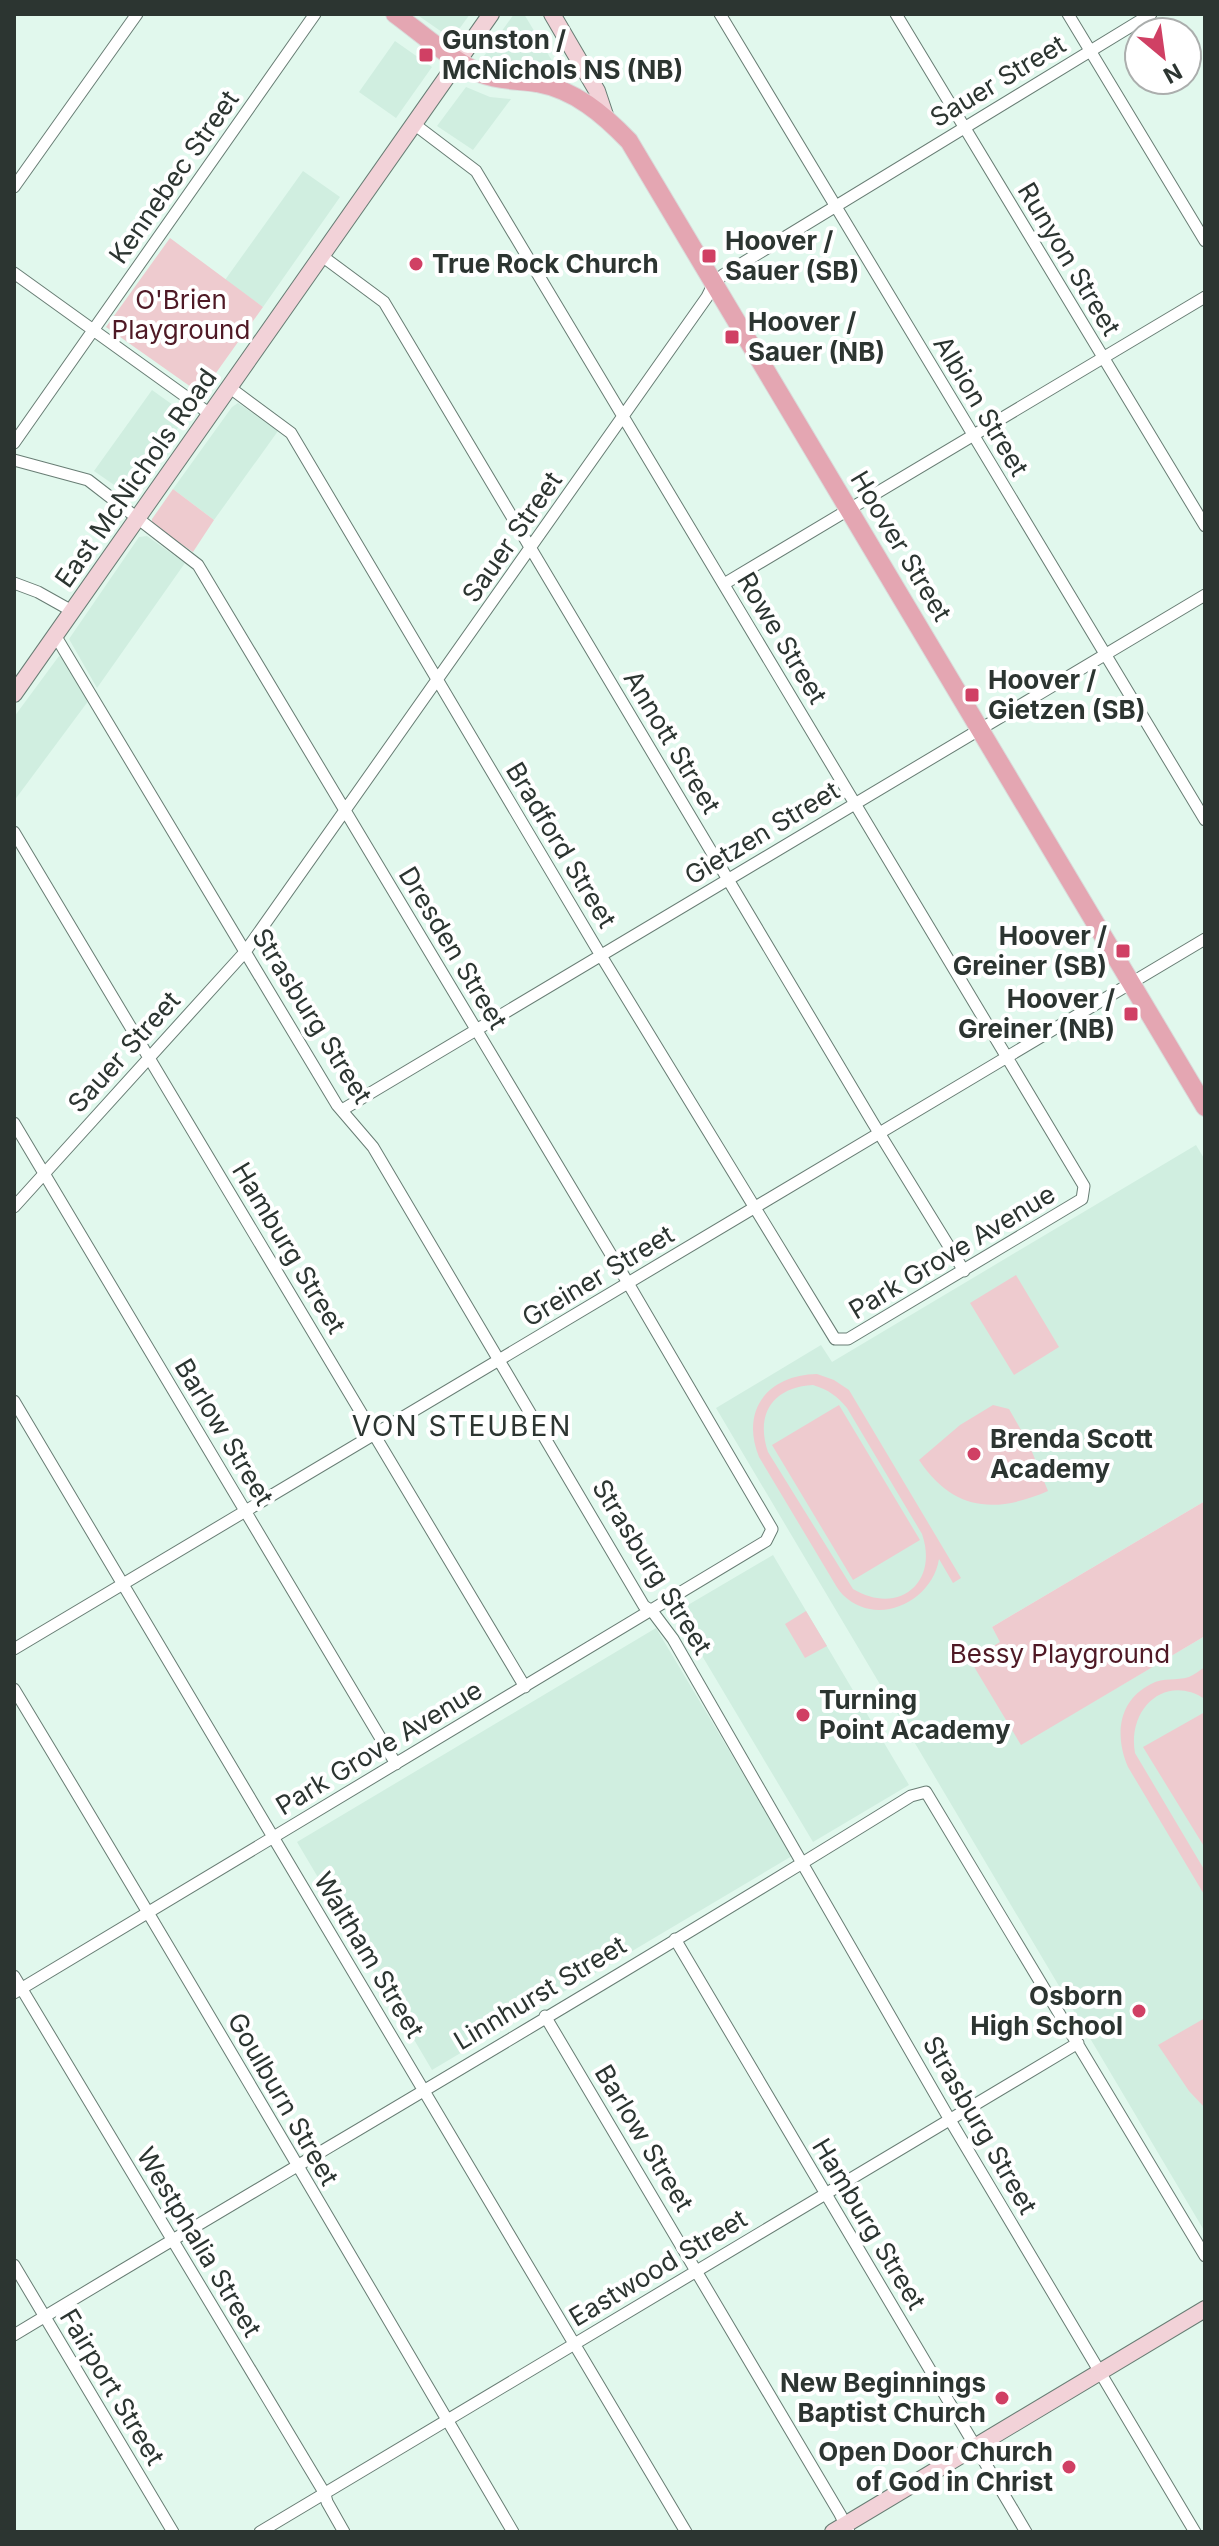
<svg xmlns="http://www.w3.org/2000/svg" width="1219" height="2546" font-family="Inter,sans-serif">
	<style>
		.built { fill: #d0eee0 }
		.green { fill: #eecbcf; fill-rule: evenodd }
		.lines { fill: none; stroke-linecap: round; stroke-linejoin: round }
		.street-casing { stroke: #687d74; stroke-width: 13 }
		.secondary-casing { stroke: #687d74; stroke-width: 18 }
		.primary-casing { stroke: #d9dbda; stroke-width: 20 }
		.street { stroke: #fff; stroke-width: 11 }
		.secondary { stroke: #f2d2d8; stroke-width: 16 }
		.primary { stroke: #e4a6b2; stroke-width: 18 }
		.poi-dot { fill: #d04064; stroke: #fff; stroke-width: 3 }
		.labels { text-anchor: middle; stroke-width: 8; stroke-linejoin: round; paint-order: stroke }
		.poi-label { font-size: 26px; font-weight: bold; fill: #2c3531; stroke: #fff; text-anchor: start }
		.street-label { font-size: 26px; fill: #2c3531; stroke: #fff }
		.park-label { font-size: 26px; fill: #4f1925; stroke: #fff }
		.neighbourhood-label { font-size: 28px; letter-spacing: 2px; fill: #2c3531; stroke: #fff }
	</style>
	<rect width="100%" height="100%" fill="#e1f8ed"/>
	<path class="built" d="M 416,14 L 470,14 L 452,39 Z
		M 514,14 L 524,14 L 554,64 L 513,66 L 490,61 L 484,56 Z
		M 395,41 L 432,67 L 396,118 L 359,92 Z
		M 466,87 L 490,97 L 511,99 L 473,150 L 437,126 Z
		M 303,171 L 340,197 L 263,307 L 225,280 Z
		M 152,390 L 187,415 L 130,496 L 94,471 Z
		M 238,403 L 278,431 L 214,520 L 173,489 L 232,407 Z
		M 147,536 L 185,563 L 97,688 L 69,639 L 139,537 Z
		M 59,656 L 65,659 L 89,700 L 14,801 L 14,717 Z
		M 1196,1145 L 1205,1160 L 1205,1501 L 992,1627 L 1001,1642 L 1021,1744 L 1205,1636 L 1205,2232 L 716,1408 L 821,1345 L 832,1362 Z
		M 773,1555 L 909,1785 L 813,1842 L 676,1612 Z
		M 656,1628 L 792,1856 L 432,2070 L 297,1842 Z"/>
	<path class="green" d="M 170,238 L 263,307 L 201,394 L 106,327 Z
		M 173,489 L 214,520 L 193,552 L 152,524 L 152,519 Z
		M 1016,1275 L 1059,1347 L 1014,1375 L 970,1303 Z
		M 817,1374 L 834,1380 L 849,1390 L 961,1578 L 953,1583 L 939,1559 C 932,1602 877,1628 843,1595 C 839,1591 835,1584 832,1579 L 759,1457 C 740,1410 768,1375 817,1374 ZM 813,1385 C 829,1390 837,1396 847,1408 L 922,1534 C 939,1583 898,1616 853,1589 L 768,1452 C 755,1414 773,1387 813,1385 Z
		M 839,1405 L 920,1540 L 853,1580 L 772,1445 Z
		M 993,1405 L 1009,1409 L 1028,1442 L 1048,1491 C 995,1514 953,1511 919,1460 L 960,1425 Z
		M 1205,1501 L 1205,1636 L 1021,1745 L 970,1660 L 1000,1642 L 992,1627 Z
		M 806,1611 L 827,1646 L 805,1658 L 785,1624 Z
		M 1205,1667 L 1205,1699 C 1165,1673 1127,1709 1135,1753 L 1205,1871 L 1205,1896 L 1128,1767 C 1115,1737 1117,1701 1151,1684 C 1164,1677 1176,1681 1189,1677 C 1194,1675 1200,1670 1205,1667 Z
		M 1205,1712 L 1205,1848 L 1143,1747 Z
		M 1205,2018 L 1205,2108 L 1189,2091 L 1158,2045 Z"/>
	<g class="lines">
		<g class="street-casing">
			<path id="street" d="M 720,14 L 1205,820
				M 896,14 L 1205,526
				M 1068,14 L 1205,241
				M 14,187 L 137,14
				M 322,256 L 384,302 L 873,1123 L 964,1271
				M 14,273 L 210,414
				M 229,387 L 291,433 L 600,954 L 835,1339 L 848,1339 L 1082,1199 L 1084,1186 L 476,171 L 414,124
				M 14,443 L 315,14
				M 14,460 L 88,480 L 198,565 L 628,1283 L 772,1529 L 766,1541 L 14,1993
				M 14,583 L 38,592 L 72,611
				M 724,584 L 1205,297
				M 55,635 L 337,1105 L 373,1147 L 644,1606 L 652,1611 L 673,1639 L 950,2120 L 1195,2532
				M 14,832 L 525,1687
				M 342,1110 L 1205,595
				M 14,1123 L 396,1764
				M 14,1207 L 245,952 L 707,297 L 714,283 L 723,275 L 1151,14
				M 14,1401 L 686,2532
				M 14,1649 L 1205,939
				M 14,1689 C 183,1968 348,2251 513,2532
				M 675,1939 L 1026,2532
				M 14,1976 L 325,2494 L 327,2502 L 344,2532
				M 545,2016 L 840,2514 L 849,2532
				M 14,2265 L 173,2532
				M 14,2335 C 313,2155 615,1980 911,1796 L 926,1792 L 1205,2256
				M 260,2532 L 1078,2043"/>
		</g>
		<g class="secondary-casing">
			<path id="secondary" d="M 552,14 L 597,91 L 605,115
				M 14,694 L 491,14
				M 833,2532 L 1205,2309"/>
		</g>
		<g class="primary-casing">
			<path id="primary" d="M 395,14 C 421,33 452,61 482,74 C 499,81 518,80 537,83 C 575,90 603,114 629,141 L 1205,1107"/>
		</g>
		<use href="#street" class="street"/>
		<use href="#secondary" class="secondary"/>
		<use href="#primary" class="primary"/>
	</g>
	<g class="poi-dot">
		<rect x="418" y="47" width="16" height="16" rx="4"/>
		<rect x="701" y="248" width="16" height="16" rx="4"/>
		<circle cx="416" cy="264" r="8"/>
		<rect x="724" y="329" width="16" height="16" rx="4"/>
		<rect x="964" y="687" width="16" height="16" rx="4"/>
		<rect x="1115" y="943" width="16" height="16" rx="4"/>
		<rect x="1123" y="1006" width="16" height="16" rx="4"/>
		<circle cx="974" cy="1454" r="8"/>
		<circle cx="803" cy="1715" r="8"/>
		<circle cx="1139" cy="2011" r="8"/>
		<circle cx="1002" cy="2398" r="8"/>
		<circle cx="1069" cy="2467" r="8"/>
	</g>
	<g class="labels">
		<g class="poi-label">
			<text x="442" y="49">Gunston /<tspan x="442" dy="30">McNichols NS (NB)</tspan></text>
			<text x="725" y="250">Hoover /<tspan x="725" dy="30">Sauer (SB)</tspan></text>
			<text x="432" y="273">True Rock Church</text>
			<text x="748" y="331">Hoover /<tspan x="748" dy="30">Sauer (NB)</tspan></text>
			<text x="988" y="689">Hoover /<tspan x="988" dy="30">Gietzen (SB)</tspan></text>
			<text x="1107" y="945" text-anchor="end">Hoover /<tspan x="1107" dy="30">Greiner (SB)</tspan></text>
			<text x="1115" y="1008" text-anchor="end">Hoover /<tspan x="1115" dy="30">Greiner (NB)</tspan></text>
			<text x="990" y="1448">Brenda Scott<tspan x="990" dy="30">Academy</tspan></text>
			<text x="819" y="1709">Turning<tspan x="819" dy="30">Point Academy</tspan></text>
			<text x="1123" y="2005" text-anchor="end">Osborn<tspan x="1123" dy="30">High School</tspan></text>
			<text x="986" y="2392" text-anchor="end">New Beginnings<tspan x="986" dy="30">Baptist Church</tspan></text>
			<text x="1053" y="2461" text-anchor="end">Open Door Church<tspan x="1053" dy="30">of God in Christ</tspan></text>
		</g>
		<g class="street-label">
			<text transform="translate(998 81) rotate(-31)" y="9">Sauer Street</text>
			<text transform="translate(174 177) rotate(-55)" y="9">Kennebec Street</text>
			<text transform="translate(1069 259) rotate(59)" y="9">Runyon Street</text>
			<text transform="translate(981 406) rotate(59)" y="9">Albion Street</text>
			<text transform="translate(136 478) rotate(-55)" y="9">East McNichols Road</text>
			<text transform="translate(512 537) rotate(-55)" y="9">Sauer Street</text>
			<text transform="translate(901 546) rotate(59)" y="9">Hoover Street</text>
			<text transform="translate(782 638) rotate(59)" y="9">Rowe Street</text>
			<text transform="translate(672 742) rotate(59)" y="9">Annott Street</text>
			<text transform="translate(762 833) rotate(-31)" y="9">Gietzen Street</text>
			<text transform="translate(561 845) rotate(59)" y="9">Bradford Street</text>
			<text transform="translate(453 948) rotate(59)" y="9">Dresden Street</text>
			<text transform="translate(312 1016) rotate(58)" y="9">Strasburg Street</text>
			<text transform="translate(124 1052) rotate(-48)" y="9">Sauer Street</text>
			<text transform="translate(289 1248) rotate(59)" y="9">Hamburg Street</text>
			<text transform="translate(952 1252) rotate(-31)" y="9">Park Grove Avenue</text>
			<text transform="translate(598 1276) rotate(-31)" y="9">Greiner Street</text>
			<text transform="translate(224 1432) rotate(59)" y="9">Barlow Street</text>
			<text transform="translate(652 1567) rotate(58)" y="9">Strasburg Street</text>
			<text transform="translate(379 1748) rotate(-31)" y="9">Park Grove Avenue</text>
			<text transform="translate(369 1955) rotate(59)" y="9">Waltham Street</text>
			<text transform="translate(540 1993) rotate(-31)" y="9">Linnhurst Street</text>
			<text transform="translate(283 2099) rotate(60)" y="9">Goulburn Street</text>
			<text transform="translate(980 2125) rotate(60)" y="9">Strasburg Street</text>
			<text transform="translate(644 2138) rotate(59)" y="9">Barlow Street</text>
			<text transform="translate(869 2224) rotate(59)" y="9">Hamburg Street</text>
			<text transform="translate(199 2242) rotate(59)" y="9">Westphalia Street</text>
			<text transform="translate(658 2268) rotate(-31)" y="9">Eastwood Street</text>
			<text transform="translate(112 2387) rotate(59)" y="9">Fairport Street</text>
		</g>
		<g class="park-label">
			<text x="181" y="309">O'Brien<tspan x="181" dy="30">Playground</tspan></text>
			<text x="1060" y="1663">Bessy Playground</text>
		</g>
		<g class="neighbourhood-label">
			<text x="462" y="1436">VON STEUBEN</text>
		</g>
	</g>
	<rect width="1219" height="2546" fill="none" stroke="#2c3531" stroke-width="32"/>
	<g transform="translate(1163 56) rotate(151)"><circle r="38" fill="#ffffff" stroke="#abaead" stroke-width="2"/>
	<path d="M0-6L14 30L0 20L-14 30Z" fill="#d04064"/>
	<text y="-12" font-size="22" font-weight="bold" text-anchor="middle" fill="#2c3531">N</text>
	</g>
</svg>
